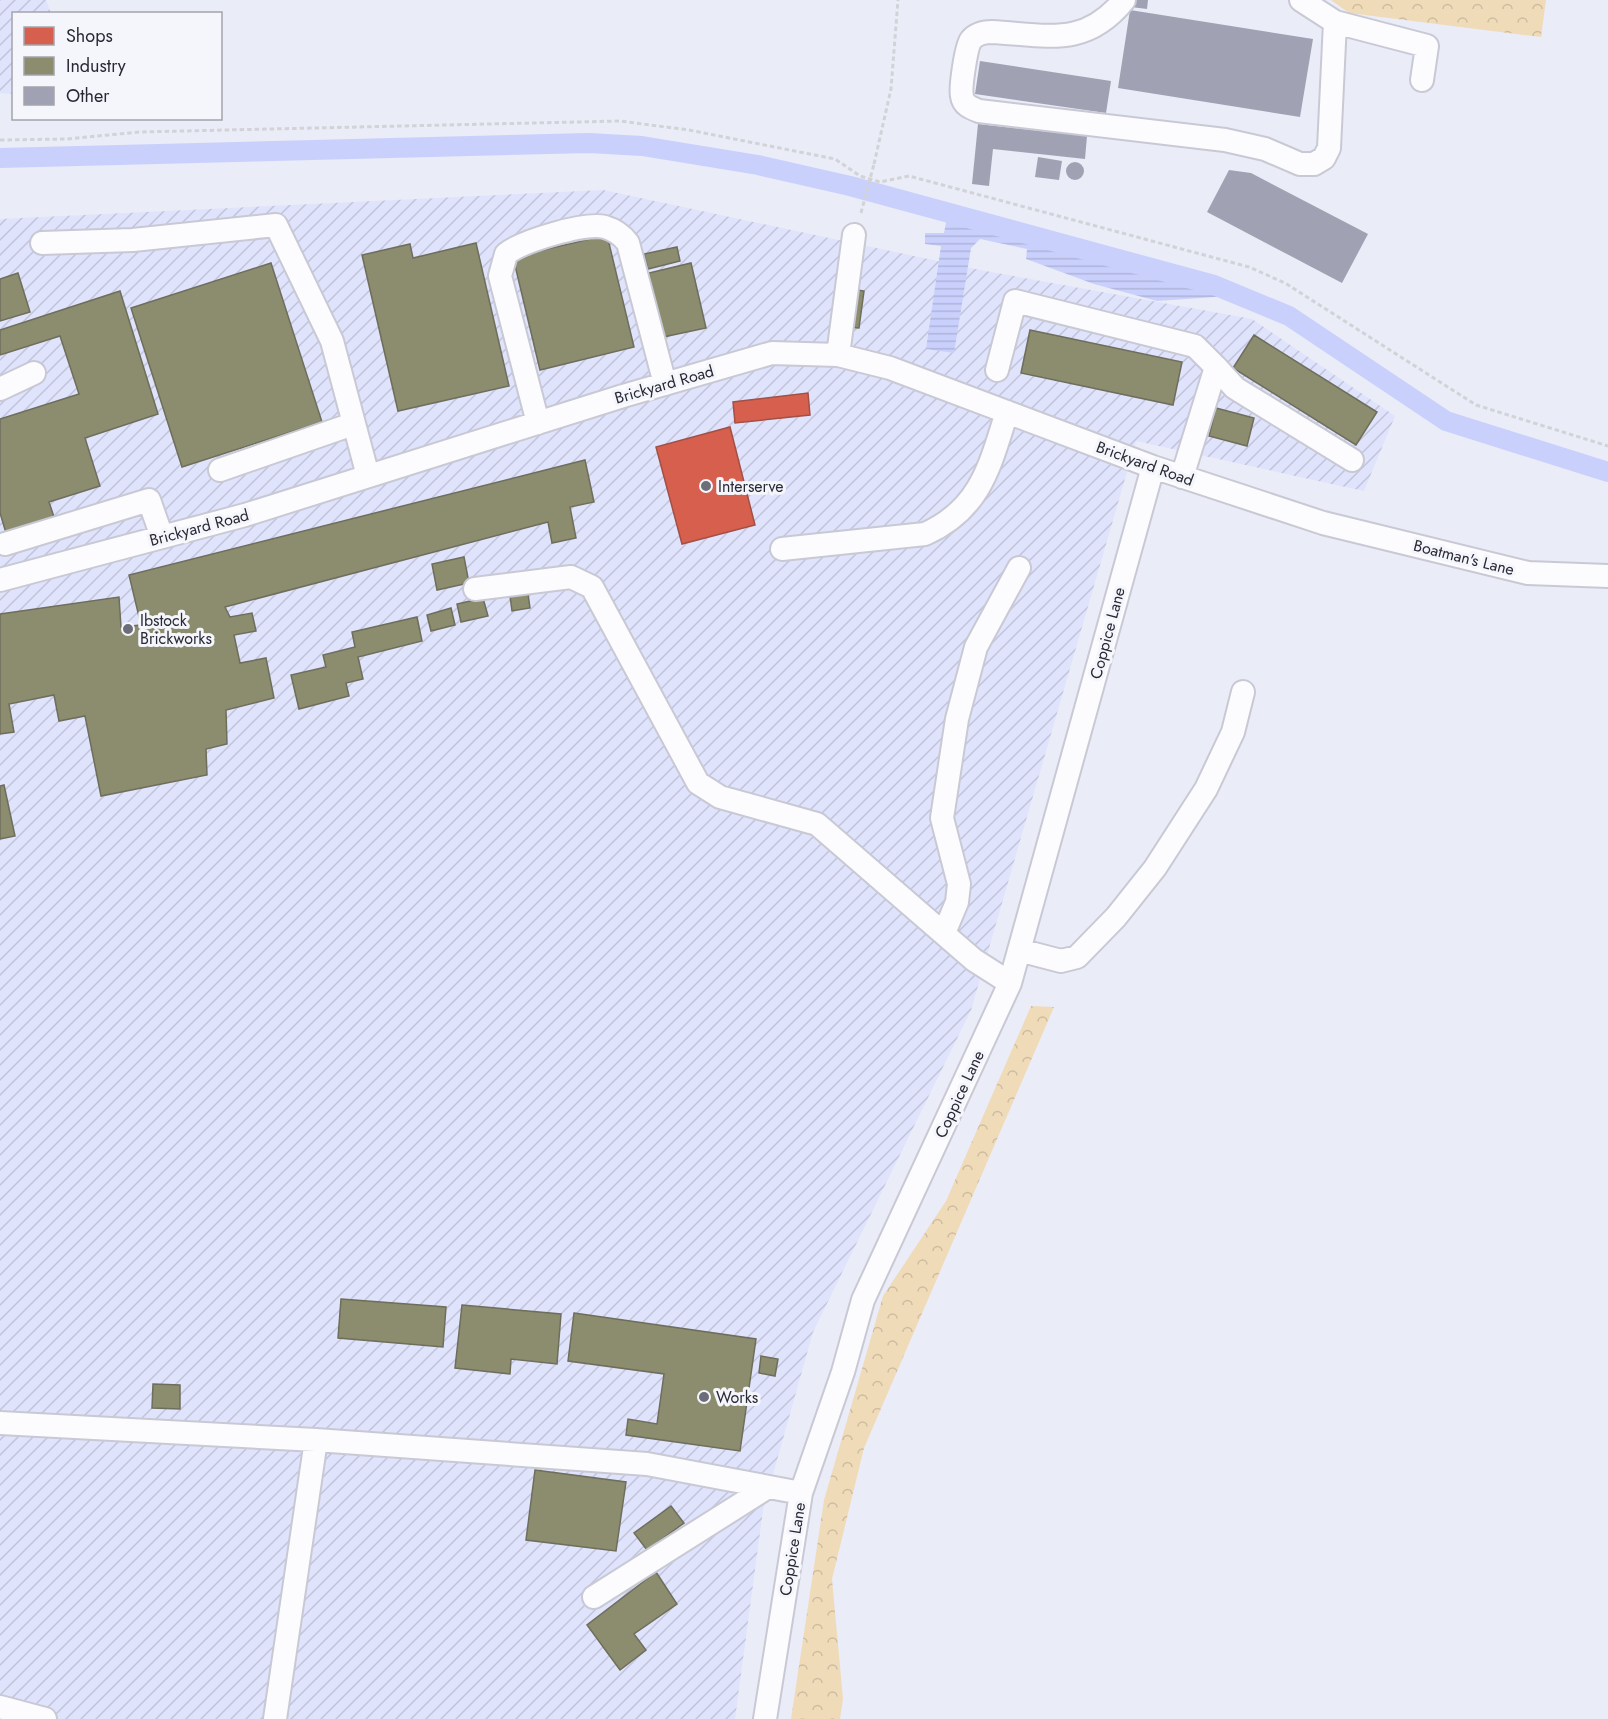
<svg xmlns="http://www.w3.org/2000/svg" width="1608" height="1719" font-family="Jost,sans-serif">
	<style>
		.industrial { fill: url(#industrial-furrows) }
		.forest { fill: url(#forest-crowns) }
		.water { fill: url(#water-rules) }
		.shops { fill: #d6604d; stroke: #a25046; stroke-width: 1.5 }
		.industry { fill: #8c8c6e; stroke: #6e6e5d; stroke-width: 1.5 }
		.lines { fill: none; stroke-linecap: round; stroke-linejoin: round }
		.canal { stroke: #cad0fc; stroke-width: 20 }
		.building { fill: #a0a2b3 }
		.minor-casing { stroke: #c8c9d4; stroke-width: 26 }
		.path { stroke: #d2d3d7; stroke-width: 3; stroke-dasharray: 4.5 3; stroke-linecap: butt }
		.minor { stroke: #fcfcfe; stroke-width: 22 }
		.path-bridge { stroke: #d2d3d7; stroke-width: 3; stroke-dasharray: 4.5 3; stroke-linecap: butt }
		.poi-dot { fill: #6c6d79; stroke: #f5f6fc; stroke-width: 2 }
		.labels { text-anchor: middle; stroke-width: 6; stroke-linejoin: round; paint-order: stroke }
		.street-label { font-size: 16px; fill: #282934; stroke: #f5f6fc }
		.poi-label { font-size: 16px; fill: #282934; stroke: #f5f6fc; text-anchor: start }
	</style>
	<defs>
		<pattern id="industrial-furrows" width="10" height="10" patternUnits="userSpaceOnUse" patternTransform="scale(1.5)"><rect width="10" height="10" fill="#e0e3fc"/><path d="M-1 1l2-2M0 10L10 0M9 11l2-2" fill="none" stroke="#c0c3d9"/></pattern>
		<pattern id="forest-crowns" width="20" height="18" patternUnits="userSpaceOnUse" patternTransform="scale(1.5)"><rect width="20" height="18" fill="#f0dbb9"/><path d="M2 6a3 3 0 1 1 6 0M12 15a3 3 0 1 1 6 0" fill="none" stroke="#cebca0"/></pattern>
		<pattern id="water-rules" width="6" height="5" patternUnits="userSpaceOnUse" patternTransform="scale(1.5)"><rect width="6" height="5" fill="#cad0fc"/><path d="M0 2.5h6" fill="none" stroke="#aeb3d9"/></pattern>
	</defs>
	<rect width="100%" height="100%" fill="#eaecf8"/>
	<path class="industrial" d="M 0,0 L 46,0 L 51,13 L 14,14 L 13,94 L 0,93 Z
		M 603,190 L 980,270 L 1252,319 L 1395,416 L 1364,491 L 1136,441 L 971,1010 L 813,1332 L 763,1510 L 735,1719 L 0,1719 L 0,219 Z"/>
	<path class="forest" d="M 1331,0 L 1546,0 L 1541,37 L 1349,13 Z
		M 1031,1006 L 1054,1007 L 864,1448 L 832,1579 L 843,1699 L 840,1719 L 791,1719 L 824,1500 L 883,1296 L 946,1201 Z"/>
	<path class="water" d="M 948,212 L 1214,285 L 1243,295 L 1157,301 L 1094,284 L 1026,259 L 1027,249 L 980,239 L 971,248 L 954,353 L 926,349 L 941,246 L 925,244 L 925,233 L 944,233 Z"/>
	<path class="shops" d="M 808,393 L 810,415 L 735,423 L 733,402 Z
		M 730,427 L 755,525 L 682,544 L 656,447 Z"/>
	<path class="industry" d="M 607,235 L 634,347 L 540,370 L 513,257 Z
		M 476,243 L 509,386 L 398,411 L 362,255 L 410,244 L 413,258 Z
		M 677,247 L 680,261 L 648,269 L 644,254 Z
		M 271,263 L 322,422 L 182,467 L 131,308 Z
		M 691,263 L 706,328 L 663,337 L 649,273 Z
		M 18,273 L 30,312 L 0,321 L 0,279 Z
		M 852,289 L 864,291 L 859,328 L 847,327 Z
		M 120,291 L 158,414 L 85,438 L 100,486 L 49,502 L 54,517 L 6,533 L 0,513 L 0,419 L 79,394 L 60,336 L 0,355 L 0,330 Z
		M 1030,330 L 1182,362 L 1173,405 L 1021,373 Z
		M 1254,335 L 1377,412 L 1356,445 L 1233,368 Z
		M 1216,408 L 1254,418 L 1247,446 L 1209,436 Z
		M 585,460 L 594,502 L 570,507 L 576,538 L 552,543 L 548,522 L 225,607 L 230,617 L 252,613 L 256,631 L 234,635 L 240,663 L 266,658 L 274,698 L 226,710 L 227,744 L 206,749 L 207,775 L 101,796 L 85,716 L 59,721 L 54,695 L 9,704 L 14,732 L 0,734 L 0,614 L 119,597 L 121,627 L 141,625 L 129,575 Z
		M 585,460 L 594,502 L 570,507 L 576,538 L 552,543 L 548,522 L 225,607 L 230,617 L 252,613 L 256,631 L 234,635 L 240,663 L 266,658 L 274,698 L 226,710 L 227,744 L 206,749 L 207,775 L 101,796 L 85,716 L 59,721 L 54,695 L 9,704 L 14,732 L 0,734 L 0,614 L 119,597 L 121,627 L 141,625 L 129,575 Z
		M 464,557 L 469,583 L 437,590 L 432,564 Z
		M 528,594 L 530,608 L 512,611 L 510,596 Z
		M 483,598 L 488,616 L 461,622 L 457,604 Z
		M 451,608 L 455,625 L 431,631 L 427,615 Z
		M 417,617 L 422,641 L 358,657 L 363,679 L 346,683 L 349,696 L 299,709 L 291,675 L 326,667 L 323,655 L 355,647 L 352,632 Z
		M 4,785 L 15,836 L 0,839 L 0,786 Z
		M 4,785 L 15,836 L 0,839 L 0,786 Z
		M 341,1299 L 446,1307 L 443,1347 L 338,1338 Z
		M 462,1305 L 561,1314 L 557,1364 L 511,1359 L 510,1374 L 455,1368 Z
		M 462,1305 L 561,1314 L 557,1364 L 511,1359 L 510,1374 L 455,1368 Z
		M 574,1313 L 756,1339 L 740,1451 L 626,1435 L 628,1419 L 657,1424 L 664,1374 L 568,1361 Z
		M 761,1356 L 778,1359 L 775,1376 L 759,1373 Z
		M 153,1384 L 180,1385 L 180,1409 L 152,1408 Z
		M 535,1470 L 626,1482 L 616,1551 L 526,1540 Z
		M 671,1506 L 684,1523 L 647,1550 L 634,1533 Z
		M 656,1572 L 677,1604 L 634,1634 L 646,1650 L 620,1670 L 587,1625 Z"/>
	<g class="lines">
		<path class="canal" d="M 0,158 L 589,143 L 642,146 L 758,165 L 850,186 L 1214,285 L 1289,316 L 1446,421 L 1608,472"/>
	</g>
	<path class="building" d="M 1132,0 L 1148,0 L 1147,9 L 1131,7 Z
		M 1130,10 L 1313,39 L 1300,117 L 1118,88 Z
		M 980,61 L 1111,81 L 1106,113 L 975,94 Z
		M 978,124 L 1087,136 L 1085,159 L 993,149 L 989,186 L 972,184 Z
		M 1038,157 L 1062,161 L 1059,180 L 1035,177 Z
		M1066 171a9 9 0 1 1 18 0a9 9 0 1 1-18 0Z
		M 1229,170 L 1251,173 L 1368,234 L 1342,283 L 1207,212 Z"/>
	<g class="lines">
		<g class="minor-casing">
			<path id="minor" d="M 1124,0 C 1085,48 1047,35 992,32 C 984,32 976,34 971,40 C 966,47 960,88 962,96 C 963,105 971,108 979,111 L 1225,140 L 1265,149 L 1300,164 L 1314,164 L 1324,158 L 1329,148 L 1335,22
				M 1301,0 L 1335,22 L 1427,46 L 1422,80
				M 42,243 L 133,240 L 276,225 L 332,341 L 368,476
				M 838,355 L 854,235
				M 1216,367 L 1235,388 L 1352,460
				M 997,370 L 1015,301 L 1195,346 L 1216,367 L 1182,477
				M 0,389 L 34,373
				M 538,423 L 500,276 L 506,254 C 522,241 585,222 605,227 C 615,230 622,235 628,243 L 665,384
				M 220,470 L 353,424
				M 5,544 L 149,500 L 162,537
				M 782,549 L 925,534 C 981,509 990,465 1007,412
				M 0,580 L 245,515 L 623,396 L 772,353 L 838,355 L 890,368 L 1153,467 L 1323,523 L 1528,573 L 1608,576
				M 475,589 L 571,577 L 592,587 L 698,783 L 720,797 L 817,824 L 974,960 L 1010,983
				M 944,933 L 957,902 L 959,884 L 942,818 L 957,719 L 976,647 L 1019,568
				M 1019,950 L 1061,961 L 1077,957 L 1116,917 L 1155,868 L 1206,789 L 1233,732 L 1243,692
				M 0,1423 L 316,1440 L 647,1464 L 801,1493
				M 594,1597 L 768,1487
				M 0,1707 L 45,1719
				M 275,1719 L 316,1440
				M 765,1719 L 801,1493 L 843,1372 L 863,1300 L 1010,983 L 1153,467"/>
		</g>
		<path class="path" d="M 0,140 L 67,139 L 139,132 L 620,121 L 689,130 L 835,159 L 860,176 L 880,182 L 909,176 L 1249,267 L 1285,283 L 1476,405 L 1608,446
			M 874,164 L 891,89 L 898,0"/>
		<use href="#minor" class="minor"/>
		<path class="path-bridge" d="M 861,213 L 874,164"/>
	</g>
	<g class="poi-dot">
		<circle cx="706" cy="486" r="6"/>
		<circle cx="128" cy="629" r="6"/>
		<circle cx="704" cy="1397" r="6"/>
	</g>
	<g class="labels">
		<g class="street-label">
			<text transform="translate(664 384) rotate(-16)" y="6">Brickyard Road</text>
			<text transform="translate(1145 463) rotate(20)" y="6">Brickyard Road</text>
			<text transform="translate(199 527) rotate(-15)" y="6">Brickyard Road</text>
			<text transform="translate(1464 557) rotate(14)" y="6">Boatman's Lane</text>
			<text transform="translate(1107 633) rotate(-75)" y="6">Coppice Lane</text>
			<text transform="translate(959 1094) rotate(-65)" y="6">Coppice Lane</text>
			<text transform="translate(792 1549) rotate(-81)" y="6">Coppice Lane</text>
		</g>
		<g class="poi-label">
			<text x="718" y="492">Interserve</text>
			<text x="140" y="626">Ibstock<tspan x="140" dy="18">Brickworks</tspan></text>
			<text x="716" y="1403">Works</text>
		</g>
	</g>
	<rect x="12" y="12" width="210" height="108" fill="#f5f6fc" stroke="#a3a4ac" stroke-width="1.5"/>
	<rect x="24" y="27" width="30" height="18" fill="#d6604d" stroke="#a3a4ac" stroke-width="1.5"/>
	<text x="66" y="42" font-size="18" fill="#282934">Shops</text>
	<rect x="24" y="57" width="30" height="18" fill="#8c8c6e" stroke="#a3a4ac" stroke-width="1.5"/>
	<text x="66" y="72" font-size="18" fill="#282934">Industry</text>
	<rect x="24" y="87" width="30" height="18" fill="#a0a2b3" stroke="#a3a4ac" stroke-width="1.5"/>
	<text x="66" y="102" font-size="18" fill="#282934">Other</text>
</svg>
